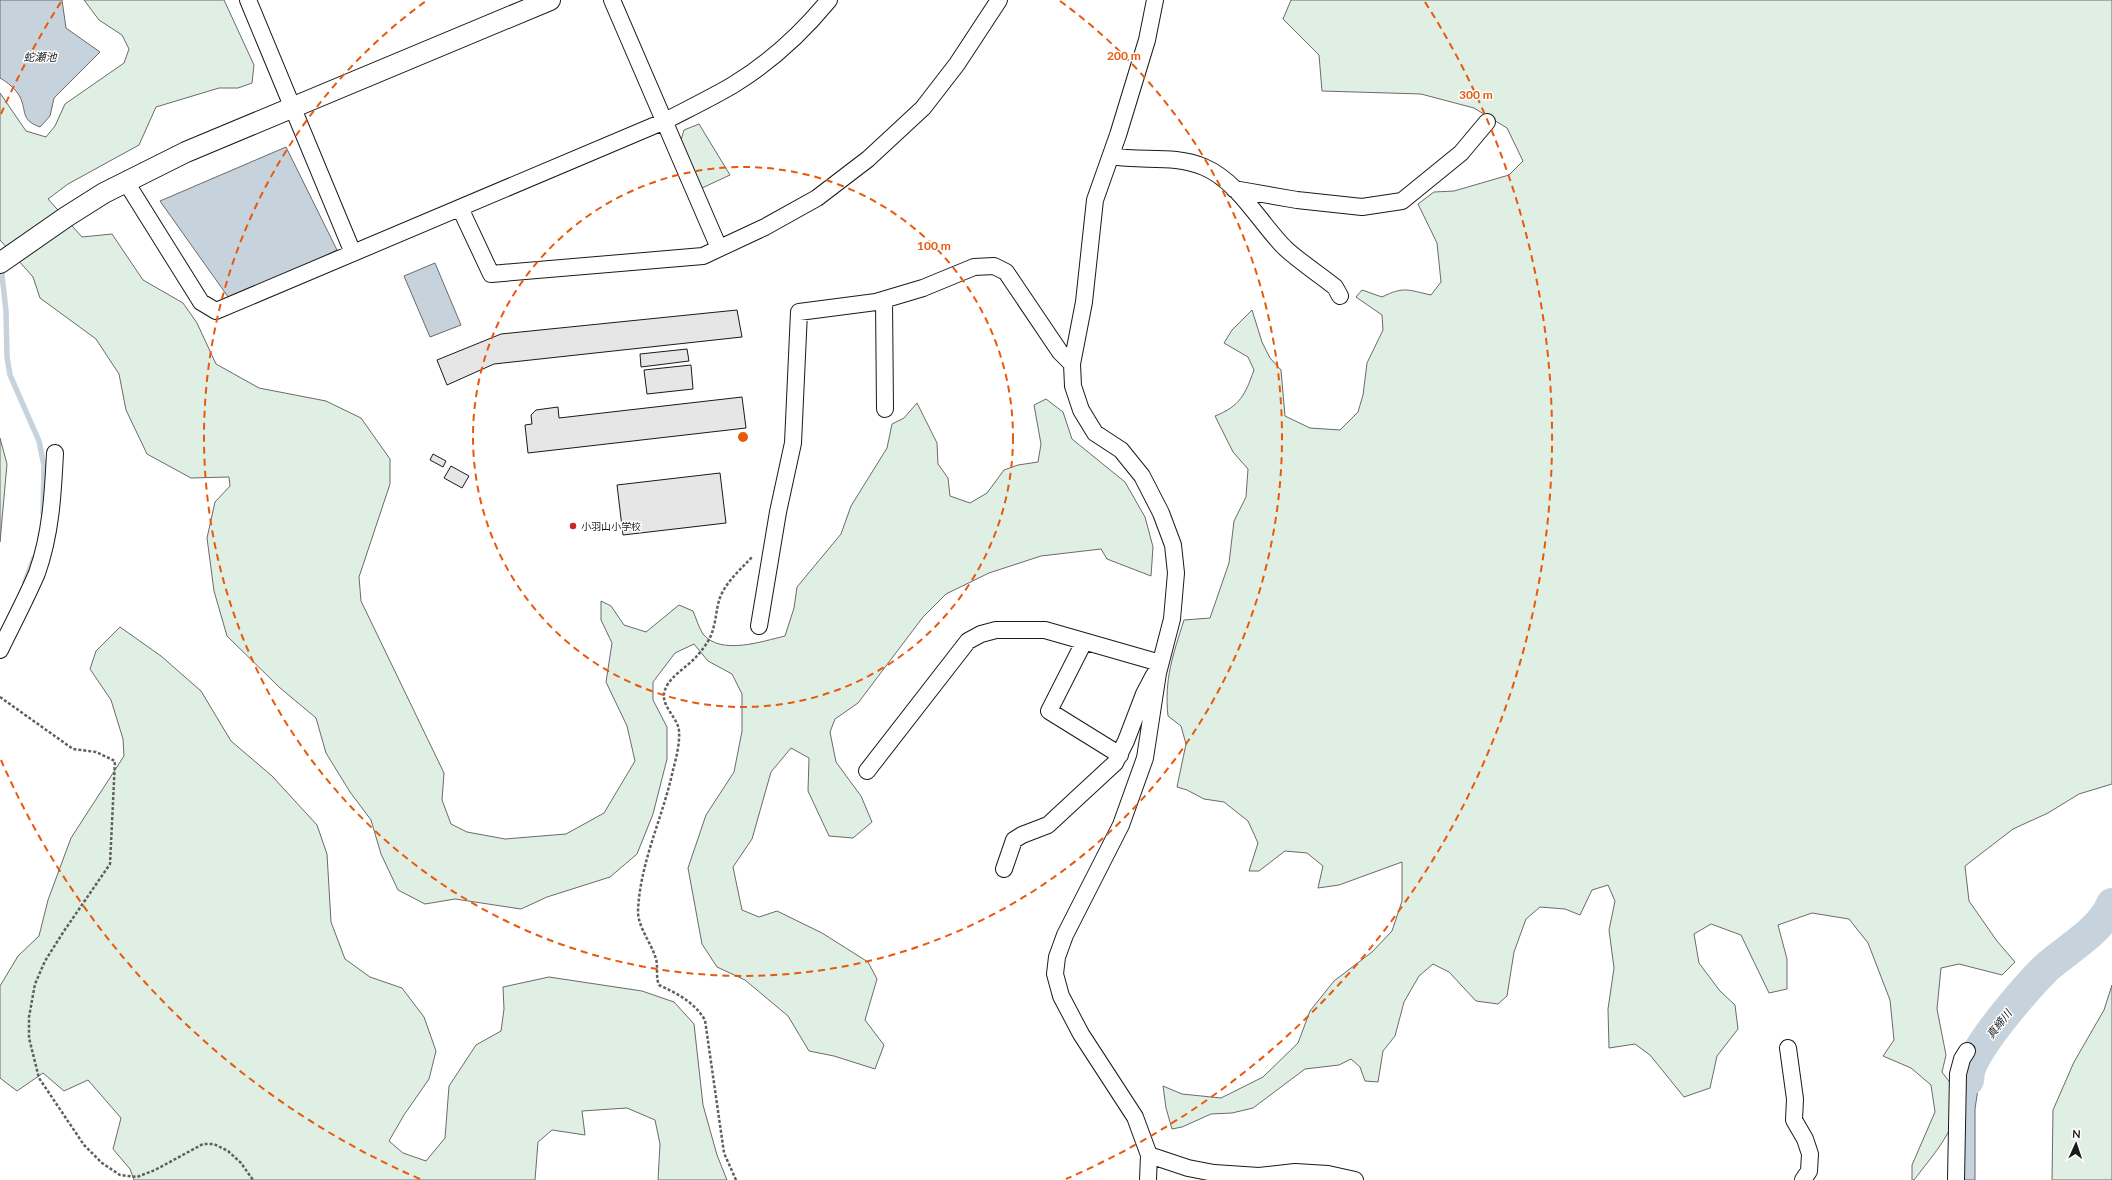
<svg xmlns="http://www.w3.org/2000/svg" width="2112" height="1180" font-family="Lato,'Noto Sans JP',sans-serif">
	<style>
		.green { fill: #e0efe3; stroke: #6a6a6a }
		.water { fill: #c6d2dc; stroke: #6a6a6a }
		.lines { fill: none; stroke-linecap: round; stroke-linejoin: round }
		.stream { stroke: #c6d2dc; stroke-width: 5.5 }
		.river { stroke: #c6d2dc; stroke-width: 32 }
		.building { fill: #e6e6e6; stroke: #1a1a1a }
		.minor-casing { stroke: #1a1a1a; stroke-width: 18 }
		.tertiary-casing { stroke: #1a1a1a; stroke-width: 22 }
		.path { stroke: #5f5f5f; stroke-width: 2.5; stroke-dasharray: 3 2; stroke-linecap: butt }
		.minor { stroke: #fff; stroke-width: 16 }
		.tertiary { stroke: #fff; stroke-width: 20 }
		.ring { fill: none; stroke: #e8590c; stroke-width: 2; stroke-dasharray: 7 5 }
		.poi-dot { fill: #c62828; stroke: #fff; stroke-width: 1.5 }
		.labels { text-anchor: middle; stroke-width: 3; stroke-linejoin: round; paint-order: stroke }
		.poi-label { font-size: 10px; fill: #1a1a1a; stroke: #fff; text-anchor: start }
		.water-label { font-size: 11px; font-style: italic; fill: #1a1a1a; stroke: #fff }
		.centre { fill: #e8590c; stroke: #fff; stroke-width: 2 }
		.ring-label { font-size: 12px; text-anchor: middle; font-weight: bold; fill: #e8590c; stroke: #fff; stroke-width: 3; stroke-linejoin: round; paint-order: stroke }
	</style>
	<rect width="100%" height="100%" fill="#fff"/>
	<path class="green" d="M 84,0 L 224,0 L 254,65 L 252,83 L 238,88 L 219,88 L 156,107 L 139,145 L 68,184 L 48,199 L 82,237 L 112,234 L 143,280 L 183,303 L 197,323 L 216,364 L 259,388 L 326,401 L 361,418 L 390,459 L 390,484 L 359,577 L 361,601 L 444,773 L 442,800 L 451,824 L 467,832 L 505,839 L 566,834 L 604,813 L 635,761 L 627,726 L 606,682 L 612,643 L 601,620 L 601,601 L 611,606 L 624,625 L 646,632 L 679,605 L 693,611 C 696,618 699,628 703,634 C 721,656 763,641 785,636 L 794,608 L 797,587 L 841,534 L 851,506 L 887,448 L 892,424 L 904,418 L 917,403 L 937,443 L 938,464 L 948,478 L 950,496 L 970,503 L 987,493 L 1004,470 L 1018,465 L 1038,462 L 1041,444 L 1034,405 L 1046,399 L 1063,412 L 1072,439 L 1125,482 L 1145,517 L 1153,547 L 1151,576 L 1107,559 L 1101,549 L 1041,556 L 989,573 L 946,594 L 923,617 L 858,703 L 835,719 L 830,732 L 836,762 L 861,796 L 872,822 L 853,838 L 829,836 L 808,791 L 809,758 L 791,748 L 771,772 L 752,839 L 733,867 L 742,910 L 759,917 L 777,911 L 822,933 L 868,962 L 877,979 L 865,1020 L 884,1045 L 875,1069 L 834,1056 L 809,1051 L 788,1016 L 745,980 L 717,967 L 702,944 L 688,868 L 706,815 L 734,772 L 742,731 L 742,694 L 732,674 L 708,661 L 694,644 L 675,653 L 653,682 L 653,700 L 667,727 L 667,759 L 653,814 L 637,854 L 610,877 L 547,897 L 521,909 L 455,899 L 425,904 L 398,890 L 381,854 L 371,820 L 350,792 L 326,753 L 316,718 L 279,687 L 227,636 L 214,591 L 207,538 L 215,502 L 230,486 L 229,477 L 191,478 L 147,454 L 126,410 L 119,374 L 96,339 L 40,298 L 33,277 L 0,240 L 0,93 L 26,131 L 46,137 L 55,126 L 65,104 L 124,63 L 129,49 L 122,35 L 99,20 Z
		M 1291,0 L 2112,0 L 2112,784 L 2079,794 L 2048,813 L 2013,829 L 1965,866 L 1969,901 L 1997,941 L 2015,962 L 2002,975 L 1959,964 L 1941,968 L 1937,1009 L 1946,1055 L 1942,1072 C 1946,1078 1954,1086 1956,1093 C 1963,1124 1931,1157 1914,1180 L 1912,1180 L 1912,1165 L 1935,1112 L 1931,1085 L 1911,1068 L 1883,1056 L 1894,1040 L 1890,1000 L 1868,943 L 1849,919 L 1812,913 L 1778,925 L 1787,959 L 1787,989 L 1769,993 L 1741,935 L 1711,924 L 1694,934 L 1699,963 L 1720,991 L 1735,1005 L 1738,1029 L 1717,1056 L 1710,1088 L 1684,1097 L 1650,1055 L 1635,1044 L 1609,1048 L 1608,1009 L 1614,968 L 1609,930 L 1615,901 L 1608,885 L 1592,890 L 1580,915 L 1565,909 L 1540,907 L 1526,919 L 1514,952 L 1507,996 L 1498,1004 L 1476,1001 L 1449,972 L 1433,964 L 1419,976 L 1404,1002 L 1395,1036 L 1383,1051 L 1378,1082 L 1365,1081 L 1360,1067 L 1351,1059 L 1339,1065 L 1305,1069 L 1253,1108 L 1232,1113 L 1211,1114 L 1182,1127 L 1172,1129 L 1166,1108 L 1163,1086 L 1182,1094 L 1221,1098 L 1263,1077 L 1298,1043 L 1310,1011 L 1334,981 L 1372,952 L 1392,931 L 1402,901 L 1402,862 L 1339,885 L 1318,888 L 1323,866 L 1307,853 L 1285,851 L 1259,871 L 1249,871 L 1258,843 L 1248,821 L 1224,802 L 1204,799 L 1187,790 L 1177,787 L 1186,744 L 1181,726 L 1168,716 C 1164,679 1173,655 1184,620 L 1210,618 L 1229,563 L 1234,521 L 1246,497 L 1248,469 L 1233,452 L 1215,416 C 1240,406 1245,395 1254,370 L 1248,357 L 1224,343 L 1232,330 L 1252,310 L 1262,342 L 1270,358 L 1281,370 L 1285,416 L 1310,428 L 1340,430 L 1358,412 L 1363,395 L 1367,363 L 1383,330 L 1382,315 L 1356,297 L 1362,290 L 1382,297 C 1404,286 1408,290 1431,295 L 1441,282 L 1437,243 L 1418,204 L 1434,192 L 1454,191 L 1509,175 L 1523,161 L 1507,128 L 1474,108 L 1421,94 L 1322,91 L 1319,55 L 1283,19 Z
		M 699,124 L 730,175 L 702,188 L 680,143 L 684,130 Z
		M 0,438 L 7,464 L 0,542 Z
		M 120,627 L 161,656 L 201,691 L 231,741 L 272,776 L 317,825 L 327,854 L 331,922 L 345,959 L 370,977 L 402,988 L 424,1017 L 436,1051 L 429,1079 L 404,1115 L 389,1141 L 403,1153 L 426,1161 L 445,1138 L 449,1086 L 476,1045 L 501,1031 L 504,1009 L 503,987 L 549,977 L 642,991 L 674,1002 L 694,1024 L 703,1105 L 717,1155 L 727,1180 L 658,1180 L 660,1144 L 655,1120 L 627,1108 L 582,1111 L 585,1135 L 552,1130 L 538,1142 L 535,1180 L 134,1180 L 130,1169 L 113,1149 L 121,1118 L 88,1080 L 64,1091 L 43,1073 L 17,1091 L 0,1078 L 0,986 L 18,956 L 39,936 L 48,900 L 71,838 L 124,756 L 123,739 L 111,700 L 90,669 L 96,651 Z
		M 2112,985 L 2112,1180 L 2052,1180 L 2053,1110 L 2074,1062 L 2104,1010 Z"/>
	<path class="water" d="M 0,0 L 62,0 L 66,28 L 100,52 L 54,98 L 50,116 L 40,127 C 20,120 27,111 20,97 C 16,89 7,82 0,78 Z
		M 286,147 L 337,250 L 231,301 L 160,201 Z
		M 435,263 L 461,325 L 430,337 L 404,276 Z
		M 1985,1041 L 1975,1109 L 1975,1180 L 1962,1180 L 1962,1103 L 1968,1056 Z"/>
	<g class="lines">
		<path class="stream" d="M 1,266 L 6,311 L 7,357 L 10,375 L 39,441 L 44,466 L 43,513
			M 25,582 L 34,558"/>
		<path class="river" d="M 1968,1080 C 1969,1076 1968,1071 1970,1068 C 1980,1041 2025,989 2046,968 C 2067,949 2101,931 2112,904"/>
	</g>
	<path class="building" d="M 737,310 L 742,337 L 494,364 L 447,385 L 437,360 L 501,334 Z
		M 687,349 L 689,361 L 641,367 L 640,354 Z
		M 691,365 L 693,389 L 647,394 L 644,370 Z
		M 742,397 L 746,428 L 528,453 L 525,425 L 532,424 L 531,415 L 536,410 L 558,407 L 559,418 Z
		M 433,454 L 446,461 L 443,467 L 430,460 Z
		M 451,466 L 469,476 L 462,488 L 444,478 Z
		M 720,473 L 726,523 L 623,535 L 617,485 Z"/>
	<g class="lines">
		<g class="minor-casing">
			<path id="minor" d="M 248,0 L 353,253
				M 612,0 L 719,248
				M 1111,156 C 1142,162 1173,154 1204,167 C 1239,182 1259,222 1285,248 C 1300,262 1319,274 1335,287 L 1340,296
				M 126,182 L 201,302 L 216,311 L 665,121 C 688,109 711,98 733,85 C 769,63 802,33 829,0
				M 1234,189 L 1297,200 L 1362,207 L 1402,201 L 1461,153 L 1487,122
				M 460,208 L 491,274 L 703,256 L 765,227 L 817,198 L 868,159 L 923,108 L 957,64 L 999,0
				M 884,300 L 885,409
				M 759,626 L 778,512 L 793,443 L 799,312 L 876,302 L 923,288 L 974,267 L 994,266 L 1006,272 L 1060,352 L 1072,364
				M 1084,642 L 1049,711 L 1120,755
				M 0,650 C 12,625 26,599 37,573 C 51,534 53,493 55,453
				M 867,771 L 968,641 L 981,634 L 996,630 L 1045,630 L 1160,663
				M 1004,869 L 1014,840 L 1022,835 L 1048,825 L 1115,763 L 1126,741 L 1144,694 L 1154,675
				M 1788,1048 L 1795,1099 L 1794,1120 L 1805,1139 L 1810,1154 L 1809,1171 L 1803,1180
				M 1149,1155 L 1188,1168 L 1214,1173 L 1259,1176 L 1295,1172 L 1328,1174 L 1355,1180
				M 1148,1180 L 1149,1155 L 1135,1117 L 1081,1034 L 1061,996 L 1055,974 L 1057,957 L 1065,935 L 1121,825 L 1145,758 L 1158,673 L 1172,619 L 1176,573 L 1173,545 L 1161,513 L 1142,476 L 1121,450 L 1095,433 L 1081,410 L 1073,386 L 1072,364 L 1084,302 L 1095,200 L 1118,135 L 1147,40 L 1155,0
				M 1956,1180 L 1958,1074 L 1962,1059 L 1967,1051"/>
		</g>
		<g class="tertiary-casing">
			<path id="tertiary" d="M 0,263 L 66,217 L 104,193 L 186,152 L 550,0"/>
		</g>
		<path class="path" d="M 0,697 L 73,749 L 96,752 L 115,761 L 110,864 L 64,931 L 45,961 L 35,984 L 29,1017 L 29,1038 L 39,1078 L 84,1145 L 102,1163 L 120,1175 L 137,1177 L 155,1170 L 203,1144 L 214,1144 L 228,1151 L 241,1163 L 253,1180
			M 736,1180 L 724,1153 L 705,1020 C 694,1002 678,994 659,985 C 655,976 659,965 655,956 C 650,941 638,927 638,911 C 640,862 663,817 673,770 C 676,759 680,743 679,731 C 678,717 659,705 665,690 C 669,677 687,667 696,657 C 703,649 711,639 713,629 C 717,617 716,605 722,593 C 729,579 742,568 753,556"/>
		<use href="#minor" class="minor"/>
		<use href="#tertiary" class="tertiary"/>
	</g>
	<g class="ring">
		<circle cx="743" cy="437" r="270"/>
		<path d="M1060 1A539 539 0 1 1 426 1"/>
		<path d="M420 1179A809 809 0 0 1 1 760M1 114A809 809 0 0 1 61 2M1425 2A809 809 0 0 1 1066 1179"/>
	</g>
	<circle class="poi-dot" cx="573" cy="526" r="4"/>
	<g class="labels">
		<g class="poi-label">
			<text x="581" y="530">小羽山小学校</text>
		</g>
		<g class="water-label">
			<text x="40" y="61">蛇瀬池</text>
			<text transform="translate(1999 1024) rotate(-52)" y="4">真締川</text>
		</g>
	</g>
	<circle cx="743" cy="437" r="6" class="centre"/>
	<g class="ring-label">
		<text x="1124" y="60">200 m</text>
		<text x="1476" y="99">300 m</text>
		<text x="934" y="250">100 m</text>
	</g>
	<g transform="translate(2076 1144) rotate(3)" stroke="#ffffff" stroke-width="3" paint-order="stroke">
	<path d="M0-3L7 15L0 10L-7 15Z" fill="#1a1a1a"/>
	<text y="-6" font-size="11" font-weight="bold" text-anchor="middle" fill="#1a1a1a">N</text>
	</g>
</svg>
